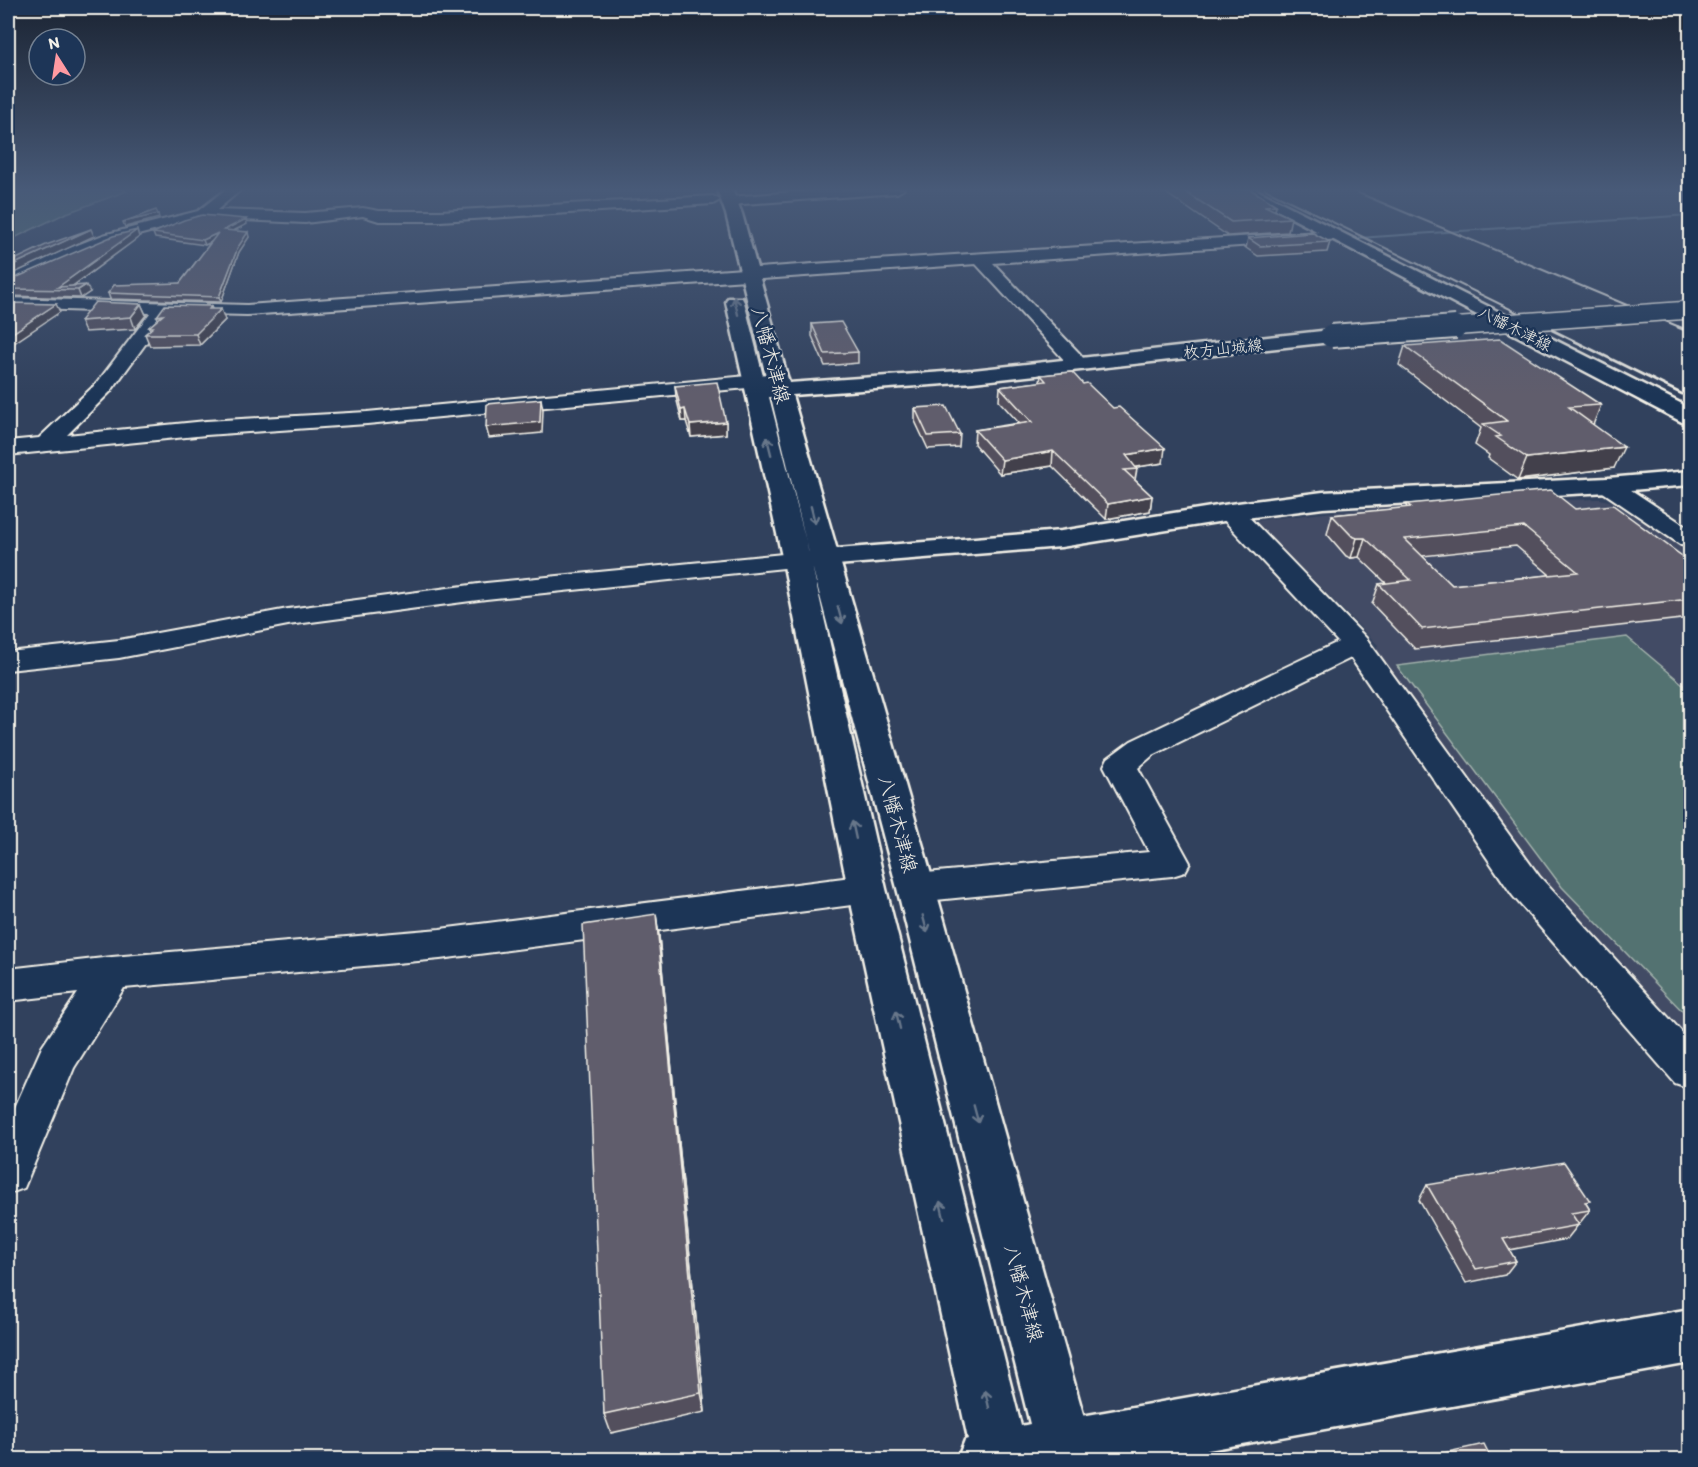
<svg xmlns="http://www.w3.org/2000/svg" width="1698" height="1467" font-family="Itim,'Klee One',sans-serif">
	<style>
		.built { fill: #434c65 }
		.green { fill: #527271; stroke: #a3b2ac; stroke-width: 1.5 }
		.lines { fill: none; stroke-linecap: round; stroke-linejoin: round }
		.stream { fill: #8ba1b1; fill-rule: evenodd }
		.minor-casing { stroke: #f4f1e8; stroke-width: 4 }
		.tertiary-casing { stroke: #f4f1e8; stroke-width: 5 }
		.primary-casing { stroke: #f4f1e8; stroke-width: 5 }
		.minor { fill: #1d3557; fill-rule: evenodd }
		.tertiary { fill: #1d3557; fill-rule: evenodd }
		.primary { fill: #1d3557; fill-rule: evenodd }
		.rail-far1 { stroke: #f4f1e8; stroke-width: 2 }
		.rail { stroke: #f4f1e8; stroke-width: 3 }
		.primary-bridge-far1-casing { stroke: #f4f1e8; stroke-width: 20; stroke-linecap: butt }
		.primary-bridge-casing { stroke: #f4f1e8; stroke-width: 26; stroke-linecap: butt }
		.primary-bridge-far1 { stroke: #1d3557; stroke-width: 17 }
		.primary-bridge { stroke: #1d3557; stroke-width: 22 }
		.wall { fill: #53505d; stroke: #f4f1e8; stroke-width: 1.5; fill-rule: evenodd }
		.shaded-wall { fill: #43414c; stroke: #f4f1e8; stroke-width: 1.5 }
		.building { fill: #605d6c; stroke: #f4f1e8; stroke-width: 1.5; fill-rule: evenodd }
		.oneway { stroke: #68778a }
		.labels { text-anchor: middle; stroke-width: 5; stroke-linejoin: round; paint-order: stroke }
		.far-street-label { font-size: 16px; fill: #f4f1e8; stroke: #1d3557 }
		.street-label { font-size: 20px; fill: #f4f1e8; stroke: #1d3557 }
	</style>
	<rect width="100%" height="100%" fill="#31415d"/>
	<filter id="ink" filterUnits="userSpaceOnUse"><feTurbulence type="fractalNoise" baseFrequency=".0167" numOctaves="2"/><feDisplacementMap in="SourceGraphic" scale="12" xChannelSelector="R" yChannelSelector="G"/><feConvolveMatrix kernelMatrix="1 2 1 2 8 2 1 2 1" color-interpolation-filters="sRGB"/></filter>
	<g filter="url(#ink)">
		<path class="built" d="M 1600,499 L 1613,502 L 1690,553 L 1690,1058 L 1538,890 L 1371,660 L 1378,645 L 1256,523 L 1259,520 L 1392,506 Z"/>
		<path class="green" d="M 8,189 L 122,189 L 127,191 L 64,214 L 8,241 Z
			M 1627,637 L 1690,690 L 1690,1019 L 1562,887 L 1397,666 Z"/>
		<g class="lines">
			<path class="stream" d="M 1690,214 L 1690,216 L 1315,242 L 1313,241 L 1315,240 Z
				M 1259,244 L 1261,246 L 1108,256 L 1106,255 L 1108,254 Z"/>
			<g class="minor-casing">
				<path id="minor" d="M 226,189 L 242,189 L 217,210 L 305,213 L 363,208 L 379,211 L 440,211 L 713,196 L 720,200 L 713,204 L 440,221 L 379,221 L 363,216 L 305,223 L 203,218 L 115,241 L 79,255 L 25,282 L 13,282 L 10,278 L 13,274 L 67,249 L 103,235 L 198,211 Z
					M 833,189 L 904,189 L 897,193 L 729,205 L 722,201 L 729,197 Z
					M 1335,231 L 1341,233 L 1343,236 L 1341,239 L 993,263 L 1080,354 L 1083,358 L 1080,362 L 1066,362 L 976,264 L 247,315 L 168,313 L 111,391 L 67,435 L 206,421 L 367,412 L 778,373 L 785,375 L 788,379 L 785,383 L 778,385 L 367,424 L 206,435 L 8,455 L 8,441 L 39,438 L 97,383 L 150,313 L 8,308 L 8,298 L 247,305 L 813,264 Z
					M 1608,478 L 1616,480 L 1690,529 L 1690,547 L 1681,545 L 1600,490 L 1596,485 L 1600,480 Z
					M 1230,505 L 1239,507 L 1366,638 L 1539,876 L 1690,1041 L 1690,1088 L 1675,1083 L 1513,896 L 1351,658 L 1153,755 L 1138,768 L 1190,863 L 1185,872 L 1172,876 L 916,902 L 903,898 L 898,888 L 903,878 L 916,874 L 1149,852 L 1104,766 L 1108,758 L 1131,741 L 1338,642 L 1221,517 L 1218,512 L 1221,507 Z
					M 824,550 L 833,553 L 837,558 L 833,563 L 486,599 L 288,625 L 119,658 L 8,670 L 8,652 L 119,640 L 288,609 L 486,583 Z
					M 867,875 L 880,879 L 885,889 L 880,899 L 867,903 L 440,959 L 124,988 L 74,1068 L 24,1188 L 8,1194 L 8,1123 L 42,1047 L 78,993 L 8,1001 L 8,969 L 112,957 L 440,929 Z"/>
			</g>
			<g class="tertiary-casing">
				<path id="tertiary" d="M 1690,471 L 1690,485 L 1608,492 L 1323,508 L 1230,520 L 1061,547 L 824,566 L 814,564 L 810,558 L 814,552 L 824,550 L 1061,531 L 1230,504 L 1323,492 L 1608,478 Z
					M 1690,1309 L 1690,1363 L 1153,1460 L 1042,1460 L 1037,1447 L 1045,1427 L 1065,1419 Z"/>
			</g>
			<g class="primary-casing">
				<path id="primary" d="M 717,189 L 732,189 L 742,214 L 789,383 L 973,370 L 1331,330 L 1338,332 L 1341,336 L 1338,340 L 1331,342 L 973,382 L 792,395 L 935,888 L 1096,1460 L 957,1460 L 965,1440 L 968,1439 L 848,889 L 783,561 L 726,302 L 728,298 L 742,298 L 744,302 L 765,384 L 768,384 L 726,214 ZM 769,397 L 771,397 L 810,558 L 897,888 L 1030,1424 L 1021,1426 L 886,889 L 811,561 Z
					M 1236,189 L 1255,189 L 1690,408 L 1690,424 L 1682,422 Z"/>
			</g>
			<use href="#minor" class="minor"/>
			<use href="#tertiary" class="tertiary"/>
			<use href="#primary" class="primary"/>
			<path class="rail-far1" d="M 1265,189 L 1549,328
				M 1349,189 L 1682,328"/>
			<path class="rail" d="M 1546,327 L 1690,398
				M 1678,327 L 1690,332"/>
			<g class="primary-bridge-far1-casing">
				<path id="primary-bridge-far1" d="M 1435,328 L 1690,310"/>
			</g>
			<g class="primary-bridge-casing">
				<path id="primary-bridge" d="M 1331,336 L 1456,327"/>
			</g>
			<use href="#primary-bridge-far1" class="primary-bridge-far1"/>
			<use href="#primary-bridge" class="primary-bridge"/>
		</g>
		<path class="wall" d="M 1160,189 L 1250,189 L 1276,205 L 1275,210 L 1291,218 L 1288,232 L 1228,236 Z
			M 247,224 L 234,231 L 249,237 L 239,252 L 221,302 L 110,299 L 108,293 L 180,283 L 211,242 L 205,245 L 155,238 L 153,233 Z
			M 139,237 L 73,286 L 90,292 L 81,298 L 8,296 L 8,281 Z
			M 1248,238 L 1330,242 L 1327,252 L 1258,256 L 1246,248 Z
			M 141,304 L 146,315 L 135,329 L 85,332 L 80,321 Z
			M 212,309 L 225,320 L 200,345 L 150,346 L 145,334 L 150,330 L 149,327 L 158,319 L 157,316 Z
			M 812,324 L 858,352 L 858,363 L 825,366 L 812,336 Z
			M 1405,346 L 1601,405 L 1593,425 L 1614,468 L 1518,480 L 1488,458 L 1489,455 L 1475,445 L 1481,428 L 1399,365 Z
			M 1041,375 L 1163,463 L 1136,467 L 1137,469 L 1135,480 L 1152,496 L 1150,511 L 1106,519 L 1052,466 L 1000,474 L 974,444 L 975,430 L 1019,423 L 999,401 L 1000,387 L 1040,382 Z
			M 675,386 L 726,422 L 726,434 L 691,437 L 686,421 L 682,421 L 676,397 Z
			M 915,408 L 960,434 L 959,447 L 928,449 L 915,421 Z
			M 1407,504 L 1575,509 L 1690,562 L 1690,618 L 1415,649 L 1372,604 L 1379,584 L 1386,583 L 1359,557 L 1351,558 L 1346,556 L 1327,534 L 1332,515 L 1406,508 ZM 1516,546 L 1550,575 L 1452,585 L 1422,556 Z
			M 656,914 L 659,936 L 705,1412 L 611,1433 L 604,1414 Z
			M 1427,1185 L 1587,1205 L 1590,1210 L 1567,1239 L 1509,1250 L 1516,1261 L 1505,1275 L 1466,1283 L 1419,1200 Z"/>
		<path class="shaded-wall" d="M 1276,205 L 1273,218 L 1265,206 Z
			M 158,214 L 159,218 L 125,227 L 123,222 Z
			M 246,219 L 247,224 L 225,235 L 224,230 Z
			M 91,229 L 94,236 L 8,276 L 8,267 Z
			M 137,230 L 139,237 L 67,290 L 58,287 Z
			M 248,232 L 249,237 L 239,252 L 221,302 L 219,297 L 238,247 Z
			M 218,233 L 219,238 L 205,245 L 203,240 Z
			M 86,285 L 90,292 L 81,298 L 78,290 Z
			M 56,304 L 60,312 L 8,347 L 8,336 Z
			M 141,304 L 146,315 L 135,329 L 131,317 Z
			M 211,306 L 214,316 L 221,309 L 225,320 L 200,345 L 196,334 Z
			M 541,399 L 543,410 L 542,433 L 489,438 L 486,427 Z
			M 685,409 L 686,421 L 682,421 L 681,410 Z
			M 726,422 L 726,434 L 691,437 L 690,425 Z
			M 1624,447 L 1614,468 L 1518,480 L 1527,458 Z
			M 1165,448 L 1163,463 L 1124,469 L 1126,455 Z
			M 1053,451 L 1052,466 L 1000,474 L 1002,460 Z
			M 1152,496 L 1150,511 L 1106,519 L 1108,504 Z
			M 1357,538 L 1365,538 L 1359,557 L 1351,558 Z
			M 656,914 L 659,936 L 705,1412 L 701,1393 Z"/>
		<path class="building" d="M 1181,189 L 1250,189 L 1276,205 L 1265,206 L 1291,218 L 1231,222 Z
			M 156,210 L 158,214 L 123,222 Z
			M 202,215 L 246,219 L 224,230 L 248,232 L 238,247 L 219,297 L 108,293 L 114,285 L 180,283 L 218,233 L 203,240 L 153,233 L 184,220 Z
			M 91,229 L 8,267 L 8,263 L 46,245 Z
			M 137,230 L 58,287 L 86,285 L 78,290 L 8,289 L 8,281 L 113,236 Z
			M 1313,233 L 1330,242 L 1260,246 L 1248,238 Z
			M 95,302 L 141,304 L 131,317 L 80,321 Z
			M 8,303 L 56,304 L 8,336 Z
			M 165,305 L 211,306 L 209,309 L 221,309 L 196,334 L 145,334 L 153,327 L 149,327 L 163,315 L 157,316 Z
			M 841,322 L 858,352 L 825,354 L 812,324 Z
			M 1500,339 L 1601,405 L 1569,407 L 1624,447 L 1527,458 L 1496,437 L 1501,436 L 1483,424 L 1507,421 L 1405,346 Z
			M 1072,372 L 1083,384 L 1087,383 L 1113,408 L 1119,407 L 1165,448 L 1126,455 L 1137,469 L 1124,470 L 1152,496 L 1108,504 L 1053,451 L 1002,460 L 975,430 L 1032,422 L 1000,387 L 1046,381 L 1041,375 Z
			M 717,382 L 726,422 L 690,425 L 685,409 L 681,410 L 675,386 Z
			M 541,399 L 540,422 L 486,427 L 487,404 Z
			M 946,406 L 960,434 L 928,436 L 915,408 Z
			M 1551,490 L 1575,509 L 1613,505 L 1690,562 L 1690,599 L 1422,629 L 1379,584 L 1411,580 L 1365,538 L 1357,538 L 1352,536 L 1332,515 L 1411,507 L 1407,504 ZM 1524,527 L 1578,572 L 1452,585 L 1405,539 Z
			M 656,914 L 701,1393 L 604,1414 L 583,925 Z
			M 1564,1162 L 1590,1201 L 1585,1202 L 1590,1210 L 1571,1213 L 1579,1225 L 1503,1239 L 1516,1261 L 1476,1269 L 1427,1185 Z
			M 1484,1444 L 1492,1460 L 1412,1460 Z"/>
		<defs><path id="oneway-shaft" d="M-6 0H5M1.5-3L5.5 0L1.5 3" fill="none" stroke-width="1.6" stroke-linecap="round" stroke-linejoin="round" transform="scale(1.5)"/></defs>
		<g class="oneway">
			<use href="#oneway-shaft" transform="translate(736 306) rotate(-103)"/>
			<use href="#oneway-shaft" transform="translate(769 446) rotate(-104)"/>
			<use href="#oneway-shaft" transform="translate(813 515) rotate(76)"/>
			<use href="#oneway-shaft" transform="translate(840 615) rotate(75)"/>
			<use href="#oneway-shaft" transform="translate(854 830) rotate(-102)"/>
			<use href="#oneway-shaft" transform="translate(925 924) rotate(75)"/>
			<use href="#oneway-shaft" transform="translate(898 1020) rotate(-103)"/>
			<use href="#oneway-shaft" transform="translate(976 1114) rotate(75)"/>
			<use href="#oneway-shaft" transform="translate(942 1210) rotate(-103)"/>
			<use href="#oneway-shaft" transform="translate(987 1399) rotate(-103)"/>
		</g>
	</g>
	<linearGradient id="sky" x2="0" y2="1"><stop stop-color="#1b2433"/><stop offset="0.48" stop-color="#485a78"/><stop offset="1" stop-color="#485a78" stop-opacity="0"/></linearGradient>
	<rect width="1698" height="395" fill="url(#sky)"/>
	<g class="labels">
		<g class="far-street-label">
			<text transform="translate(1515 328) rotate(27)" y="6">八幡木津線</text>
			<text transform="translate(1223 348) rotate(-6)" y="6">枚方山城線</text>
		</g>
		<g class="street-label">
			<text transform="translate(771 355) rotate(75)" y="7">八幡木津線</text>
			<text transform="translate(898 824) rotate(75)" y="7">八幡木津線</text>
			<text transform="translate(1024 1293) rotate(75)" y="7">八幡木津線</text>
		</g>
	</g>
	<rect width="1698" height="1467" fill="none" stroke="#1d3557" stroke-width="30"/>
	<rect x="15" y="15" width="1668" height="1437" fill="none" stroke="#f4f1e8" stroke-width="2" filter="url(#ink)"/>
	<g transform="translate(57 57) rotate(348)"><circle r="28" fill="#1d3557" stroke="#738091" stroke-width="1.5"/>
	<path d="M0-4.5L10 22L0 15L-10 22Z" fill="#ff9aa2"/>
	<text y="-9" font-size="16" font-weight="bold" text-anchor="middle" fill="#f4f1e8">N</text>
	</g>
</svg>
